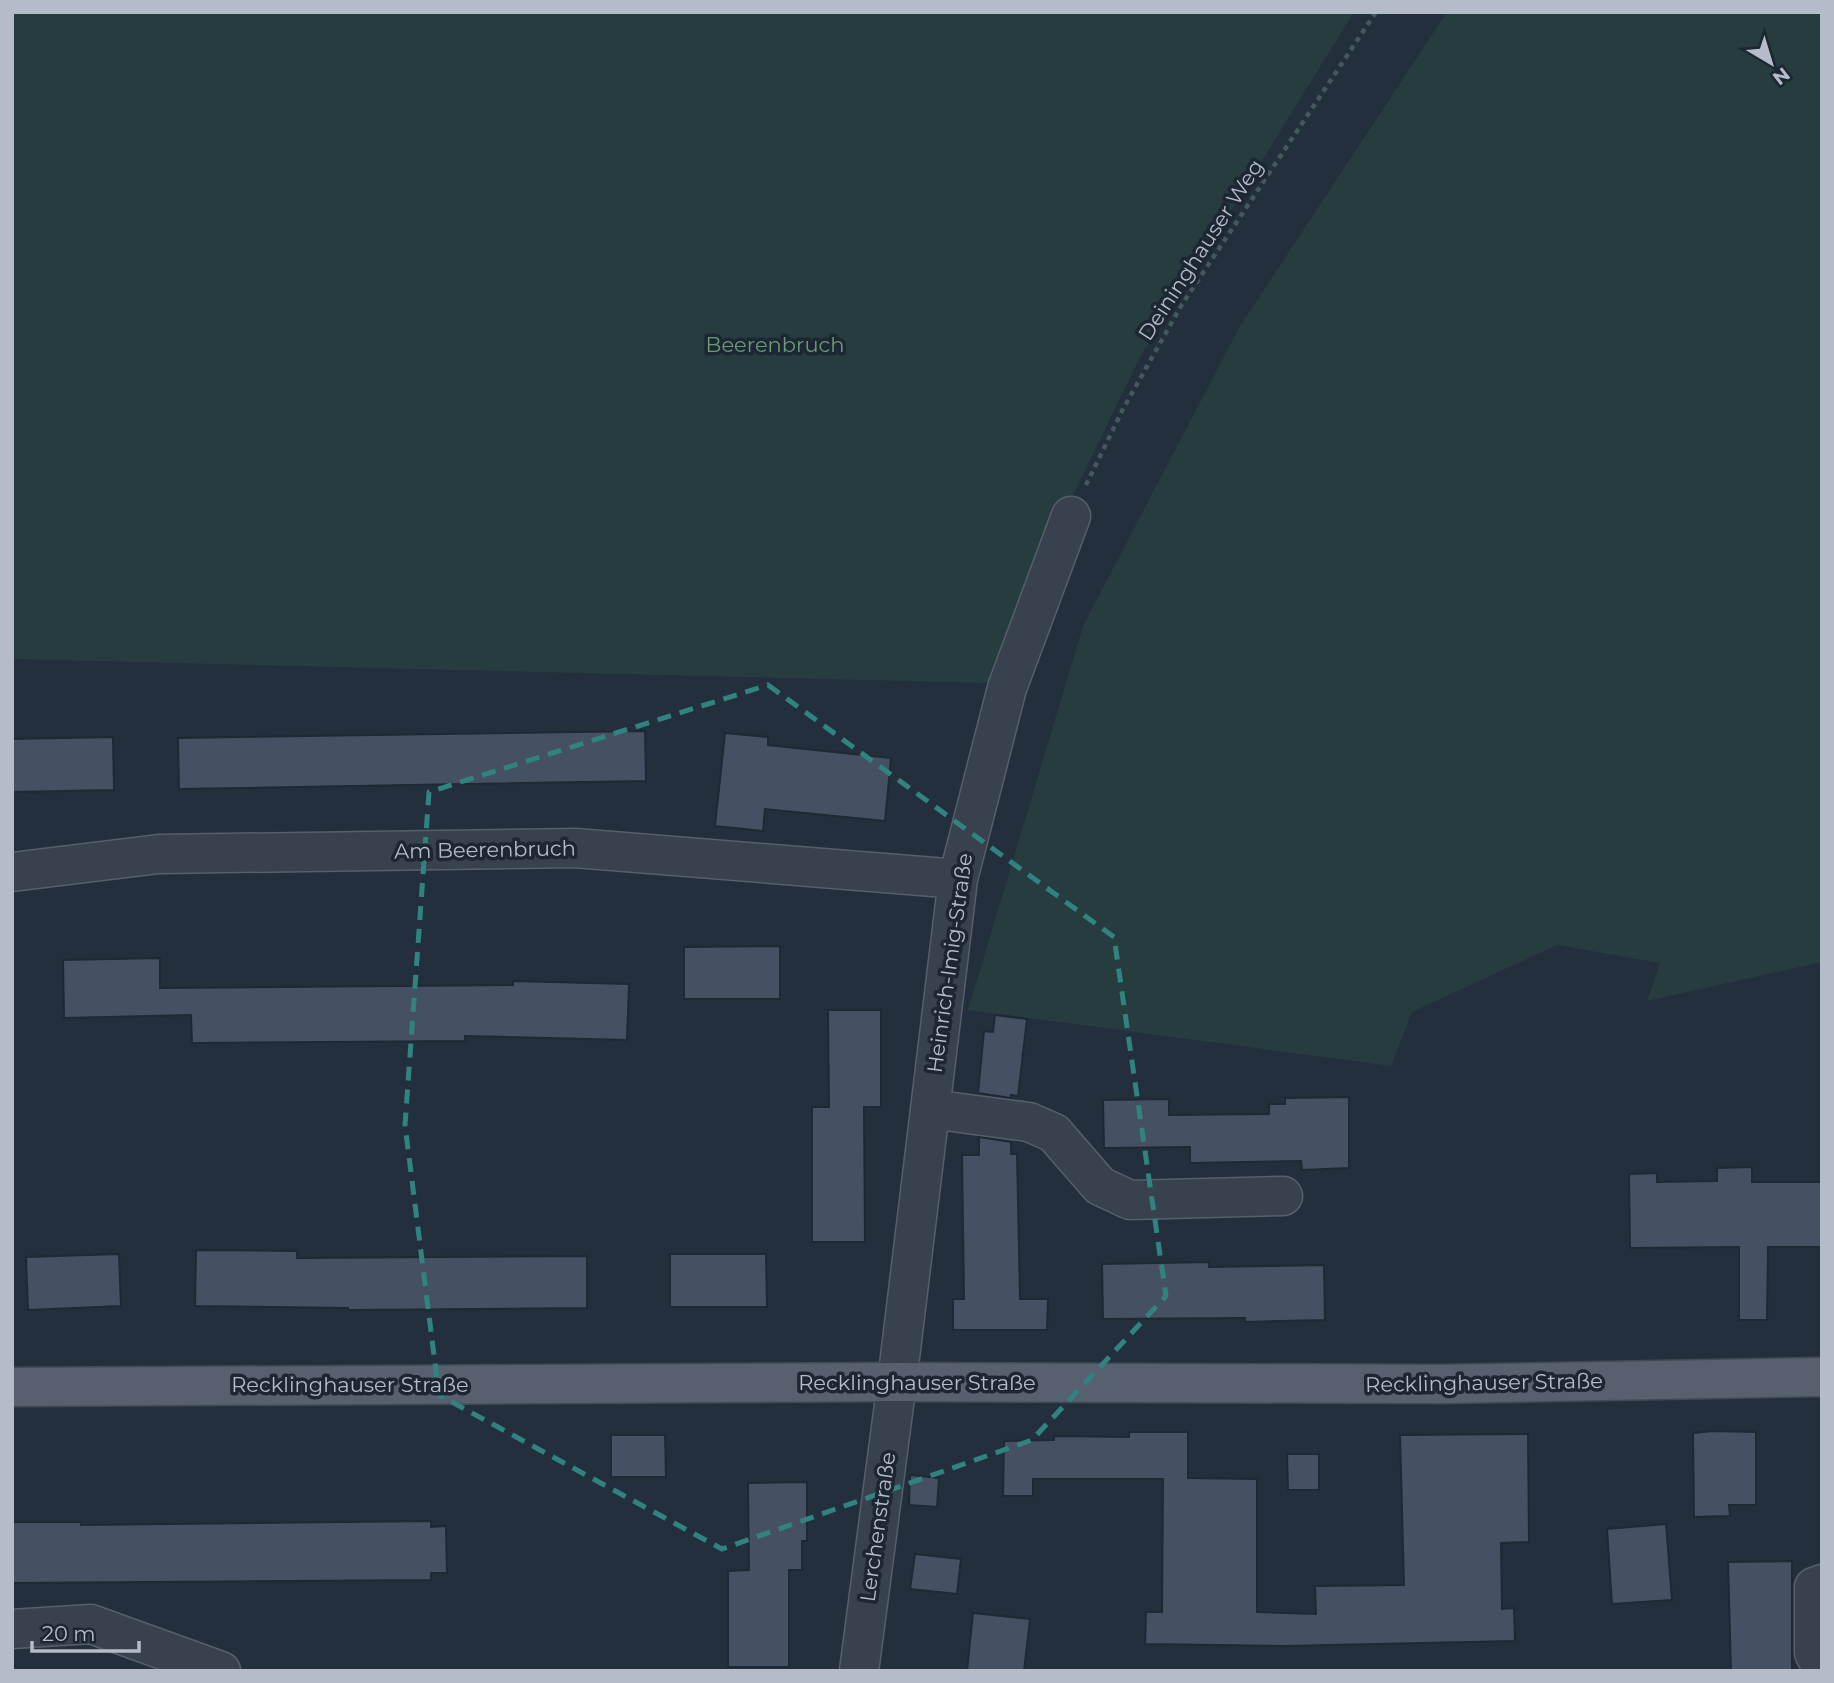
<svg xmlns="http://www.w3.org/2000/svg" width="1834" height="1683" font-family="Montserrat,sans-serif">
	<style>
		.green { fill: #263c3f }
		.building { fill: #455162; stroke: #1f2835; stroke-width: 2 }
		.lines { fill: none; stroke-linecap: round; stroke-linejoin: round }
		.minor-casing { stroke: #565f6c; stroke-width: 41 }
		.major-casing { stroke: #414a57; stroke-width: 41 }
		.path { stroke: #44595c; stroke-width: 4.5; stroke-dasharray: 5 5; stroke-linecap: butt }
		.minor { stroke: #38414e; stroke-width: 38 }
		.major { stroke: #56606e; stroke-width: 38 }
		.marked { fill: none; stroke: #308480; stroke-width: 5; stroke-dasharray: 14 9; stroke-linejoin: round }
		.labels { text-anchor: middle; stroke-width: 7; stroke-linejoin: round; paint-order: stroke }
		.street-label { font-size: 21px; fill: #b4bcc9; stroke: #1d2633 }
		.park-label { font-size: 21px; fill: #6b9a76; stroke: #1d2633 }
	</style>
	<rect width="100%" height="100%" fill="#242f3e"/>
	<path class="green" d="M 12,12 L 1354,12 L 1140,357 L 1064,514 L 998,683 L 987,683 L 12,659 Z
		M 1447,12 L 1822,12 L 1822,962 L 1647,1001 L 1660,963 L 1557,945 L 1412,1012 L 1391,1066 L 968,1010 L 1083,626 L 1240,326 Z"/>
	<path class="building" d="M 645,731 L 646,781 L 179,789 L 178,738 Z
		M 725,733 L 768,737 L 768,745 L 891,758 L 885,821 L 765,809 L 763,831 L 715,826 Z
		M 113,737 L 114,790 L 12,792 L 12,739 Z
		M 780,946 L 780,999 L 684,999 L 684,947 Z
		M 160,958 L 160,988 L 513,985 L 513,981 L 629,984 L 627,1040 L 465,1036 L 465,1041 L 192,1043 L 191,1015 L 64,1018 L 63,960 Z
		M 828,1010 L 881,1010 L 881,1107 L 864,1107 L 865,1242 L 812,1242 L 812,1107 L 829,1107 Z
		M 995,1015 L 1027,1019 L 1018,1096 L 1011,1095 L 1011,1098 L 978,1093 L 984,1031 L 993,1032 Z
		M 1349,1097 L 1349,1168 L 1302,1170 L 1301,1161 L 1190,1163 L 1190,1147 L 1104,1148 L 1103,1100 L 1169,1099 L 1169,1115 L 1269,1114 L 1269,1104 L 1285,1104 L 1285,1098 Z
		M 979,1137 L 1011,1142 L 1011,1154 L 1017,1154 L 1020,1299 L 1048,1299 L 1047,1330 L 953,1330 L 953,1299 L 964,1299 L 962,1155 L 979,1155 Z
		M 1752,1167 L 1752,1182 L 1822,1182 L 1822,1247 L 1768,1247 L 1767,1320 L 1739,1320 L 1739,1247 L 1630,1248 L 1629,1174 L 1657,1173 L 1657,1182 L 1717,1181 L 1717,1168 Z
		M 196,1250 L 297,1251 L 297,1258 L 587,1256 L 587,1308 L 348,1310 L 348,1308 L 195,1306 Z
		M 119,1254 L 121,1306 L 28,1310 L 26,1257 Z
		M 670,1254 L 766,1254 L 767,1307 L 670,1307 Z
		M 1209,1262 L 1209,1267 L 1324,1265 L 1325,1320 L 1245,1322 L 1245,1318 L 1103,1319 L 1102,1264 Z
		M 1713,1431 L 1756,1432 L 1756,1505 L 1729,1505 L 1730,1516 L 1694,1517 L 1693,1433 Z
		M 1129,1432 L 1188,1432 L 1188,1478 L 1257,1479 L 1257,1612 L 1316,1614 L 1315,1586 L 1404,1585 L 1400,1435 L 1528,1434 L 1529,1542 L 1501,1543 L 1502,1609 L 1514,1608 L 1515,1641 L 1283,1646 L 1145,1644 L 1146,1612 L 1162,1612 L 1163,1479 L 1033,1479 L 1033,1496 L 1003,1496 L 1004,1441 L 1054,1440 L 1054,1436 L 1129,1437 Z
		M 611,1435 L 665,1435 L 666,1477 L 611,1477 Z
		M 1287,1454 L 1319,1454 L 1319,1490 L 1288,1490 Z
		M 910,1475 L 939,1478 L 937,1507 L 909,1505 Z
		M 807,1482 L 807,1541 L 802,1541 L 802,1570 L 789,1570 L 789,1667 L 728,1667 L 728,1571 L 749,1570 L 748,1483 Z
		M 431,1521 L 431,1527 L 446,1526 L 447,1573 L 431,1573 L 431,1580 L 12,1583 L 12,1522 L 81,1522 L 81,1525 Z
		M 1666,1524 L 1672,1600 L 1612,1604 L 1607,1529 Z
		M 915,1554 L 961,1559 L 957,1594 L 910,1589 Z
		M 1792,1561 L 1792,1671 L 1731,1671 L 1728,1562 Z
		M 973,1613 L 1030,1619 L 1024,1671 L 967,1671 Z"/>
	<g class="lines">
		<g class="minor-casing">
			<path id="minor" d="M 12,872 L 159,854 L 575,848 L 958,879
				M 930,1109 L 1029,1122 L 1054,1133 L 1100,1186 L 1130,1200 L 1283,1196
				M 1822,1584 L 1814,1587 L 1814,1653 L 1822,1667
				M 12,1629 L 91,1624 L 221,1671
				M 859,1671 L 897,1382 L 958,879 L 1007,688 L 1071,516"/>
		</g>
		<g class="major-casing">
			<path id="major" d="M 12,1387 L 897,1382 L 1442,1384 L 1822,1377"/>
		</g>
		<path class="path" d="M 1086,485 L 1123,409 L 1181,306 L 1376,12"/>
		<use href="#minor" class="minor"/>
		<use href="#major" class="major"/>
	</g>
	<path class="marked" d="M 768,685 L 1114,937 L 1166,1296 L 1032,1440 L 722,1549 L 439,1395 L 405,1125 L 429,792 Z"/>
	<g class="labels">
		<g class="street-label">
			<text transform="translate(1201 250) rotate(-57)" y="7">Deininghauser Weg</text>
			<text transform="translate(485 850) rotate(-1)" y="7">Am Beerenbruch</text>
			<text transform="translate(950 963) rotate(-82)" y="7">Heinrich-Imig-Straße</text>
			<text x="917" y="1390">Recklinghauser Straße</text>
			<text transform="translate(1484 1383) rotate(-1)" y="7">Recklinghauser Straße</text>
			<text x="350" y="1392">Recklinghauser Straße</text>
			<text transform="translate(878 1527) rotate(-82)" y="7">Lerchenstraße</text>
		</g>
		<g class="park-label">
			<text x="775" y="352">Beerenbruch</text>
		</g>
	</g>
	<rect width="1834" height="1683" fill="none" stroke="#b4bcc9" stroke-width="28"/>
	<g transform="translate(1771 63) rotate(142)" stroke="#1d2633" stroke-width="5" paint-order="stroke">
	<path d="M0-5L12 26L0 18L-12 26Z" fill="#b4bcc9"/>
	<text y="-10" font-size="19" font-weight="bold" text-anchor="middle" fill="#b4bcc9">N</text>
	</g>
	<path d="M32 1641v10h107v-10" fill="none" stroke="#b4bcc9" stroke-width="3.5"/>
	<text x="42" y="1641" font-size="21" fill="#b4bcc9" stroke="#1d2633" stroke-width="5" paint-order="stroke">20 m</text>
</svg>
